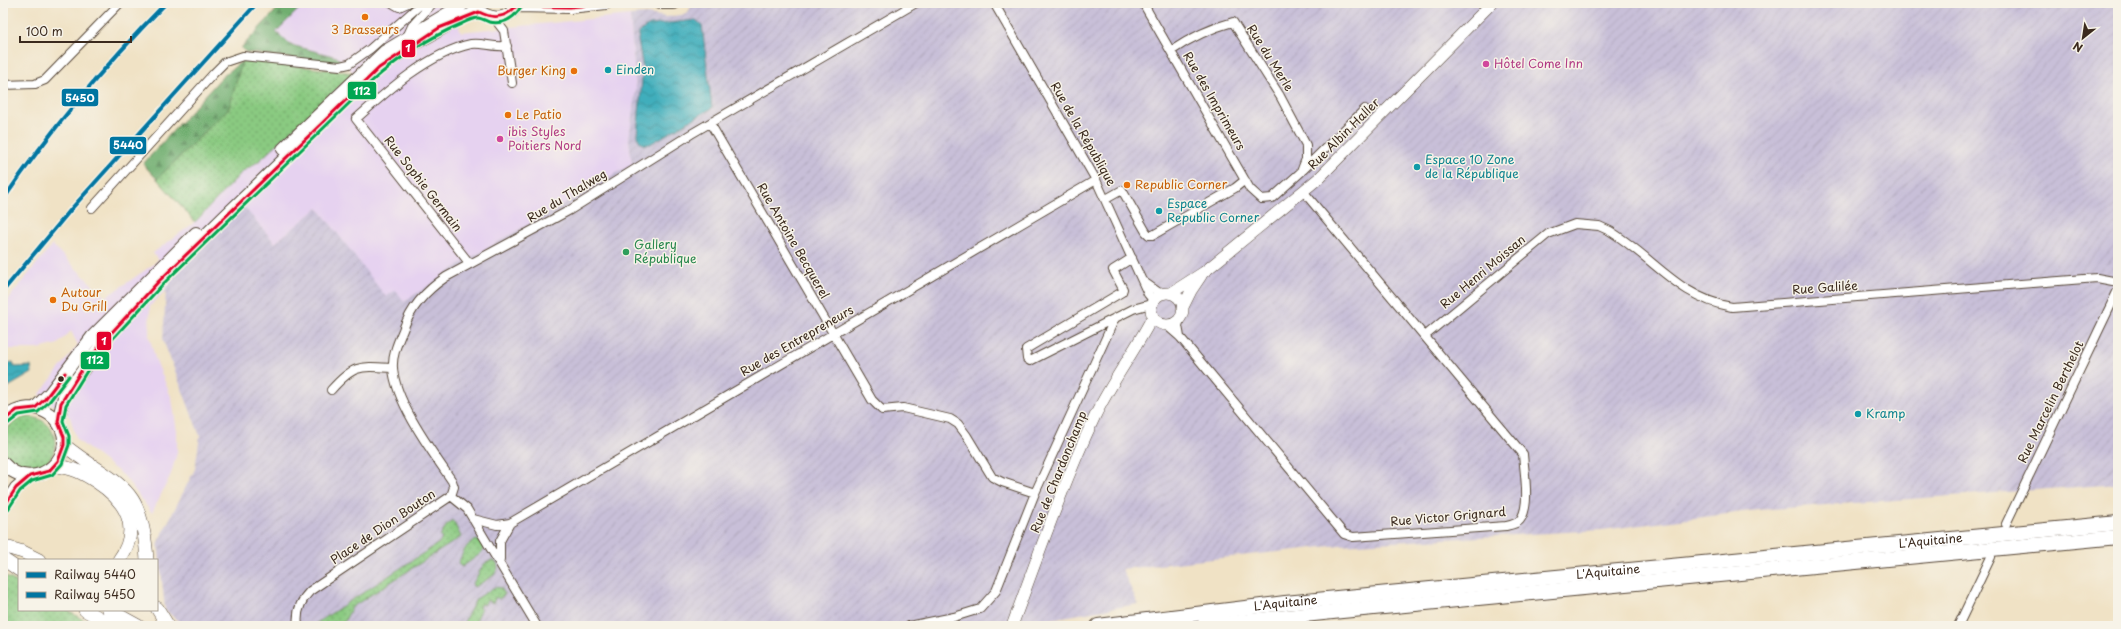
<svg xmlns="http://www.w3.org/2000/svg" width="2121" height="629" font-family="'Playpen Sans',sans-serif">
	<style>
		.built { fill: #e6d2f0 }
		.industrial { fill: url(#industrial-furrows) }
		.grass { fill: url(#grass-dots); stroke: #627a50 }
		.forest { fill: url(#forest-firs); stroke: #556c46 }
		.water { fill: url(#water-waves); stroke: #3e6c6d }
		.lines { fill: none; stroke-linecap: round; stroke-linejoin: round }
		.minor-casing { stroke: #564637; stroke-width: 10 }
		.secondary-casing { stroke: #564637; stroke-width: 12 }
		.primary-casing { stroke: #564637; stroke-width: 14 }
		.trunk-casing { stroke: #564637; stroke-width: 14 }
		.motorway-casing { stroke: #564637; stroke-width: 16 }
		.minor { stroke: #fff; stroke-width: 8 }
		.secondary { stroke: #fff; stroke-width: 11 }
		.primary { stroke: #fff; stroke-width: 12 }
		.trunk { stroke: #fff; stroke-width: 13 }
		.motorway { stroke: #fff; stroke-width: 14 }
		.bus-1-casing { stroke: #f7f3e8; stroke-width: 6 }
		.bus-2-casing { stroke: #f7f3e8; stroke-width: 6 }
		.bus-1 { stroke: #e4002b; stroke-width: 3 }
		.bus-2 { stroke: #00a651; stroke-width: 3 }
		.rail-1-casing { stroke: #f7f3e8; stroke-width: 7 }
		.rail-2-casing { stroke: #f7f3e8; stroke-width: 7 }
		.rail-1 { stroke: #0075a1; stroke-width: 4 }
		.rail-2 { stroke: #0075a1; stroke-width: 4 }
		.food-dot { fill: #e8710a; stroke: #f7f3e8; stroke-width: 1.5 }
		.hotel-dot { fill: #d1479c; stroke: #f7f3e8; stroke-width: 1.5 }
		.culture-dot { fill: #0f9aa8; stroke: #f7f3e8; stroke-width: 1.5 }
		.leisure-dot { fill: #2e9e5b; stroke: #f7f3e8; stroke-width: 1.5 }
		.bus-dot { fill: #3b2a1e; stroke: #f7f3e8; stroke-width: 1.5 }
		.labels { text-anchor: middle; stroke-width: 3; stroke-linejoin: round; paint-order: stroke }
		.food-label { font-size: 12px; fill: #c56008; stroke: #f7f3e8; text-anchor: start }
		.street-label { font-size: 12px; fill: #3b2a1e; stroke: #f7f3e8 }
		.hotel-label { font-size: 12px; fill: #b23c85; stroke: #f7f3e8; text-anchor: start }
		.culture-label { font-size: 12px; fill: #0d838f; stroke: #f7f3e8; text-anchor: start }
		.leisure-label { font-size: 12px; fill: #27864d; stroke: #f7f3e8; text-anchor: start }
		.line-badge { stroke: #f7f3e8; stroke-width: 1.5 }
		.badge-label { font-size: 11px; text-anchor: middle; font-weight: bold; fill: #fff }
	</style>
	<defs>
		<pattern id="industrial-furrows" width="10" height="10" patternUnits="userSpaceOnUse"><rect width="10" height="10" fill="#c8bfd8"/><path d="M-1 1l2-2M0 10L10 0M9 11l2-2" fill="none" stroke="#ada4b9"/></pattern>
		<pattern id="grass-dots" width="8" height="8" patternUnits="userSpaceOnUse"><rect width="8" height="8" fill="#8aca81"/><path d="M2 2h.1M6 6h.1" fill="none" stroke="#72a469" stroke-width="1.8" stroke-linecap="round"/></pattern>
		<pattern id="forest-firs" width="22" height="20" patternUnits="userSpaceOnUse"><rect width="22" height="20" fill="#6fae6f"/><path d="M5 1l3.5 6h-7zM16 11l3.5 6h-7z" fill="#5c8e5b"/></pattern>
		<pattern id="water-waves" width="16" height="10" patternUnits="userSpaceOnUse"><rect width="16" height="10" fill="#40aebc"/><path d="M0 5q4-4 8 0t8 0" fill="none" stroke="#378e98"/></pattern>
	</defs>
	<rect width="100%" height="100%" fill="#f7f3e8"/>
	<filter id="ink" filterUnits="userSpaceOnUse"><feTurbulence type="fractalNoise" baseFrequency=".025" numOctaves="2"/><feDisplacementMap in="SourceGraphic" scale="8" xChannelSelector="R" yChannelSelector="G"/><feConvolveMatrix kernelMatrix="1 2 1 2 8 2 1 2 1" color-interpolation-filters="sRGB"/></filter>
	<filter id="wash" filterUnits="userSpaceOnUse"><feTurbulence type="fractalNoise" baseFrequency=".012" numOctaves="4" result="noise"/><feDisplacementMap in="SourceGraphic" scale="16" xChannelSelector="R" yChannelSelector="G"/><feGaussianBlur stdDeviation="0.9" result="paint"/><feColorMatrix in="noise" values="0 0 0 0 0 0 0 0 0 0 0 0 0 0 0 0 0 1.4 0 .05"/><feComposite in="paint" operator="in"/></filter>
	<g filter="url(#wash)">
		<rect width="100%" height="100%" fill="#f0e2c5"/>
		<path class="built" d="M 305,3 L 451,3 L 461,32 L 630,15 L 636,88 L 629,139 L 632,164 L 462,263 L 404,302 L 386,298 L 318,208 L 275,243 L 244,208 L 173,278 L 166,290 L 150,306 L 149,335 L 155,358 L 172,399 L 177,432 L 177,453 L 171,474 L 152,513 L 124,476 L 77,440 L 70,417 L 39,395 L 78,345 L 71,331 L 58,344 L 38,349 L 3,349 L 3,308 L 13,293 L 52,245 L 105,297 L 118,289 L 154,264 L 158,260 L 153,253 L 195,222 L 242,172 L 259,161 L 354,73 L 337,57 L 291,45 L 276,32 Z"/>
		<path class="industrial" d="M 693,3 L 2118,3 L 2118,484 L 1758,510 L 1602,530 L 1340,545 L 1122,569 L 1138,604 L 1011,626 L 184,626 L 165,610 L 158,542 L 195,469 L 200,436 L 163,340 L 166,290 L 173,278 L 244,207 L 275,243 L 318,208 L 386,297 L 396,290 L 404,302 L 462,263 L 632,164 L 629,139 L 636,88 L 630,15 L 647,14 L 666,17 L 687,14 Z"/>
		<path class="grass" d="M 242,61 L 256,61 L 354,73 L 259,161 L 242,172 L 195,222 L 157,179 L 229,108 Z
			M3 443a26 26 0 1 1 52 0a26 26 0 1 1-52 0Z
			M 453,520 L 461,537 L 352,607 L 342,626 L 312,626 L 439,543 L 442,539 L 440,537 L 446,526 Z
			M 477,540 L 482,542 L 485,548 L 480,554 L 462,567 L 458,564 C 462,555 466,542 477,540 Z
			M 492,560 L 497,563 L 498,568 L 494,575 L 475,587 L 472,585 L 484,564 Z
			M 3,575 L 19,583 L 19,610 L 67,610 L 93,626 L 3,626 Z
			M 495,587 L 501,588 L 505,594 L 499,599 L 496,597 L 493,603 L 487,600 L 484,605 L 481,603 L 479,608 L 481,610 L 475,623 L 480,626 L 462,626 L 476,599 Z"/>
		<path class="forest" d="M 283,3 L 305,3 L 276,32 L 291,45 L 337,57 L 343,63 L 335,64 L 246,52 L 241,48 Z
			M 242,61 L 229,108 L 157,179 L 143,164 L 221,78 Z"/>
		<path class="water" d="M 696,20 L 702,25 L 712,108 L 652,143 C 644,147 639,143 637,135 L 643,69 L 638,40 L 639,33 L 644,28 L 650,25 Z
			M 13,362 L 15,367 L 31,366 L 32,373 L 3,390 L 3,364 Z"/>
	</g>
	<g filter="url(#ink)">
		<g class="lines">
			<g class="minor-casing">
				<path id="minor" d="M 392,3 L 399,7 L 408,3
					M 994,3 L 1096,180 L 1148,294 L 1153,300
					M 1143,3 L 1250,189 L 1261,199 L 1272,198 L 1301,172 L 1306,159 L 1306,145 L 1280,96 L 1233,22 C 1211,28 1190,38 1171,51
					M 494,18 L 504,31 L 512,83
					M 407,37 L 412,26 L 432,4
					M 3,85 L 35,84 L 45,80 L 120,3
					M 710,123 L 872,400 L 882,410 L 903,408 L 950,419 L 958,424 L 967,436 L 992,477 L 1002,482 L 1035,493
					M 1303,170 L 1365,109
					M 1106,199 L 1122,190 L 1146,232 L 1149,235 L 1153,235 L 1235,188 L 1245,180
					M 92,208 L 214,73 L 225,62 L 243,56 L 340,66 L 349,64 L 370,49 L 419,6 L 426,4 L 429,7
					M 1132,258 L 1113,270 L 1123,289 L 1122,292 L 1026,349 L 1027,359 L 1030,361 L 1133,309 L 1151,304
					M 470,264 L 356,119 C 387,91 429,53 471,44 C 482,42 493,48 507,46
					M 1144,282 L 1161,294
					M 1180,318 L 1178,326 L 1180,337
					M 1165,324 L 1180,337 L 1344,534 L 1353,537 L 1506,526 C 1511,525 1517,524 1520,520 C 1531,506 1524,471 1523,454 L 1303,191
					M 1425,336 L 1548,234 L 1575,224 L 1599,226 L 1610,231 C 1654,258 1679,298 1732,307 L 2097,278 L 2118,282
					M 331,390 C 354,364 360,366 393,368
					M 451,496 L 454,487 L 452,481 C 433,453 395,402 393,368 C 392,355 398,342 403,330 C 411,307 425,291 446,277 L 570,210 L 691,134 L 916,3
					M 451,496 L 467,509 L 537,626
					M 473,519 L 497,525 L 510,523 L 1096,180
					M 2006,524 L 2118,290
					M 500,559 L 500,541 L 510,523
					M 298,626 C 296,612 300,601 310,591 L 451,496
					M 909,626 L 954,617 L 980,609 L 996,591 L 1035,493 L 1115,318
					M 1958,626 L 1991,557"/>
			</g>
			<g class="secondary-casing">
				<path id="secondary" d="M 1171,293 L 1204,272 L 1319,178 L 1492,3
					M1151 309a16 16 0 1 1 32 0a16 16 0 1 1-32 0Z
					M 1182,309 L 1191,291 L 1201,276
					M 1012,626 C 1038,556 1063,484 1095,416 C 1112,381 1135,351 1153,316"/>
			</g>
			<g class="primary-casing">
				<path id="primary" d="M 660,3 L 674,3
					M 474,6 C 486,20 510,24 517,3
					M 516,6 L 570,7 L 606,3
					M 283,149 L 384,52 L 465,3
					M 35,408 L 50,393 L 92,337 L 196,233
					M 3,421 C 10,412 21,408 33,408 C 41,409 49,413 54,418 C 86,451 35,499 3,463
					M 58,422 L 64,397 L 103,342 L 159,281 L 223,218 L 379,68 L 414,44 L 461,18 L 479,12
					M 3,508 L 16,488 L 30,476"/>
			</g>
			<g class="trunk-casing">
				<path id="trunk" d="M 64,445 C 118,488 142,481 147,560
					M 54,466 C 72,467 83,473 97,482 C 126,501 142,528 119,560
					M 9,548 L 23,552 L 39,560
					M 3,559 L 19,570
					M 157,608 L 168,626
					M 85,610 L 113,626
					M 109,610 L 138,626"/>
			</g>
			<g class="motorway-casing">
				<g id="motorway">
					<path id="s1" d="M 1098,626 L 1285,603 L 2118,523"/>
					<path d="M 1203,626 L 1342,611 L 2118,537"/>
				</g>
			</g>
			<use href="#minor" class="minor"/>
			<use href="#secondary" class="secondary"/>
			<use href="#primary" class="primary"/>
			<use href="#trunk" class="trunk"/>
			<use href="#motorway" class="motorway"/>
			<g class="bus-1-casing">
				<path id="bus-1" d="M 3,421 L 17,410 L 35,408 L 45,399 L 65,373
					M 3,508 L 16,488 L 30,476 L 49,471 L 58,461 L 64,445 L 64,437 L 58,422 L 61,403 L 83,368 L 103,342 L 159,281 L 379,68 L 439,28 L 479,12 C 493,19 505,19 516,6 L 570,7 L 606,3"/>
			</g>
			<g class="bus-2-casing">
				<path id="bus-2" d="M 6,425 L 19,415 L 38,412 L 49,402 L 69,376
					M 7,511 L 20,491 L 32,481 L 52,475 L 62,464 L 69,445 L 69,436 L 63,421 L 66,405 L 87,371 L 107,345 L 163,284 L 371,82 C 398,58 428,38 461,24 C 465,22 473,18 478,18 C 481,18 486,21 489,22 C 504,25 515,18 522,5"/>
			</g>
			<use href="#bus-1" class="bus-1"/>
			<use href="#bus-2" class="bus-2"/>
			<g class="rail-1-casing">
				<path id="rail-1" d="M 3,291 L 73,207 L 257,3"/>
			</g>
			<g class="rail-2-casing">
				<path id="rail-2" d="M 3,200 C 51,129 106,64 166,3"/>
			</g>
			<use href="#rail-1" class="rail-1"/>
			<use href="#rail-2" class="rail-2"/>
		</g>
	</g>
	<g class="food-dot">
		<circle cx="365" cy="17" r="4"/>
		<circle cx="574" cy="71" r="4"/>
		<circle cx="508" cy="115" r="4"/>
		<circle cx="1127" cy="185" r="4"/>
		<circle cx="53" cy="300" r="4"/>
	</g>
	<g class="hotel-dot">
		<circle cx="1486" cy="64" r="4"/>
		<circle cx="500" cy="139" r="4"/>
	</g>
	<g class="culture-dot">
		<circle cx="608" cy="70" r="4"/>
		<circle cx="1417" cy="167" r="4"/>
		<circle cx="1159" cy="211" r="4"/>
		<circle cx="1858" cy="414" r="4"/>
	</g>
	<circle class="leisure-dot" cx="626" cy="252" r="4"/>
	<circle class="bus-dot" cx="61" cy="379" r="3.5"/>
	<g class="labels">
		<g class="food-label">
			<text x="365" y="34" text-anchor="middle">3 Brasseurs</text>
			<text x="566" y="75" text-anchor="end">Burger King</text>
			<text x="516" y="119">Le Patio</text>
			<text x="1135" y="189">Republic Corner</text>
			<text x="61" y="297">Autour<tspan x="61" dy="14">Du Grill</tspan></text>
		</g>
		<g class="street-label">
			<text transform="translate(1270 58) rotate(58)" y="4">Rue du Merle</text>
			<text transform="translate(1214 101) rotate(60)" y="4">Rue des Imprimeurs</text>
			<text transform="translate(1083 134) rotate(60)" y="4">Rue de la République</text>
			<text transform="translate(1344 134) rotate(-45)" y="4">Rue Albin Haller</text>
			<text transform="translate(423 184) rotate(52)" y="4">Rue Sophie Germain</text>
			<text transform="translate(567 196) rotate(-31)" y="4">Rue du Thalweg</text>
			<text transform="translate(793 241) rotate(60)" y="4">Rue Antoine Becquerel</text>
			<text transform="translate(1483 272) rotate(-40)" y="4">Rue Henri Moissan</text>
			<text transform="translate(1825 288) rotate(-4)" y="4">Rue Galilée</text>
			<text transform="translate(797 341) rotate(-30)" y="4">Rue des Entrepreneurs</text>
			<text transform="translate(2051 402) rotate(-64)" y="4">Rue Marcelin Berthelot</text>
			<text transform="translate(1059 472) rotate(-68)" y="4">Rue de Chardonchamp</text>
			<text transform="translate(1448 517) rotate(-5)" y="4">Rue Victor Grignard</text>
			<text transform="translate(383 527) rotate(-34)" y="4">Place de Dion Bouton</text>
			<text dy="4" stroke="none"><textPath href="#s1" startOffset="837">L'Aquitaine</textPath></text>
			<text dy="4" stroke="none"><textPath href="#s1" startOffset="513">L'Aquitaine</textPath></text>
			<text dy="4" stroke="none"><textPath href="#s1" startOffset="189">L'Aquitaine</textPath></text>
		</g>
		<g class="hotel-label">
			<text x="1494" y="68">Hôtel Come Inn</text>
			<text x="508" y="136">ibis Styles<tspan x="508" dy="14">Poitiers Nord</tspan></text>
		</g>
		<g class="culture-label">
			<text x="616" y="74">Einden</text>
			<text x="1425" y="164">Espace 10 Zone<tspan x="1425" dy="14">de la République</tspan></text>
			<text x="1167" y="208">Espace<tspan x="1167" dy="14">Republic Corner</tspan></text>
			<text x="1866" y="418">Kramp</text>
		</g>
		<g class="leisure-label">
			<text x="634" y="249">Gallery<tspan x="634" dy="14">République</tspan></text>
		</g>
	</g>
	<g class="line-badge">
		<rect x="401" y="39" width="15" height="19" rx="4" fill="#e4002b"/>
		<rect x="347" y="81" width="30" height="19" rx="4" fill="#00a651"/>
		<rect x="61" y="88" width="38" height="19" rx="4" fill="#0075a1"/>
		<rect x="109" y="136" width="38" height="19" rx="4" fill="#0075a1"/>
		<rect x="96" y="331" width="16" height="20" rx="4" fill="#e4002b"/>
		<rect x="80" y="351" width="30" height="19" rx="4" fill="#00a651"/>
	</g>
	<g class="badge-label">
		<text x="408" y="52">1</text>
		<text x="362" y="95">112</text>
		<text x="80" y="102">5450</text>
		<text x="128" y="149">5440</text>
		<text x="104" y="345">1</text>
		<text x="95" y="364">112</text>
	</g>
	<rect width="2121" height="629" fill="none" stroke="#f7f3e8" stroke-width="16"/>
	<rect x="18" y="559" width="140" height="52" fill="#f7f3e8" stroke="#aca397"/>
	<rect x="26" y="572" width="20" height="6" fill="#0075a1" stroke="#aca397"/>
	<text x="54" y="579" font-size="12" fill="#3b2a1e">Railway 5440</text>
	<rect x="26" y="592" width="20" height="6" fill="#0075a1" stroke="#aca397"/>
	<text x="54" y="599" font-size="12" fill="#3b2a1e">Railway 5450</text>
	<g transform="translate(2083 38) rotate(210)" stroke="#f7f3e8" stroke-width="3" paint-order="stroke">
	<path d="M0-3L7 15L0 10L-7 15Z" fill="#3b2a1e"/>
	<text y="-6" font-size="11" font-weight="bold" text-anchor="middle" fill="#3b2a1e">N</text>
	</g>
	<path d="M20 36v6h111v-6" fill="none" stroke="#3b2a1e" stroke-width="2"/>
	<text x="26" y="36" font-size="12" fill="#3b2a1e" stroke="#f7f3e8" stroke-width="3" paint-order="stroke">100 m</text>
</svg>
